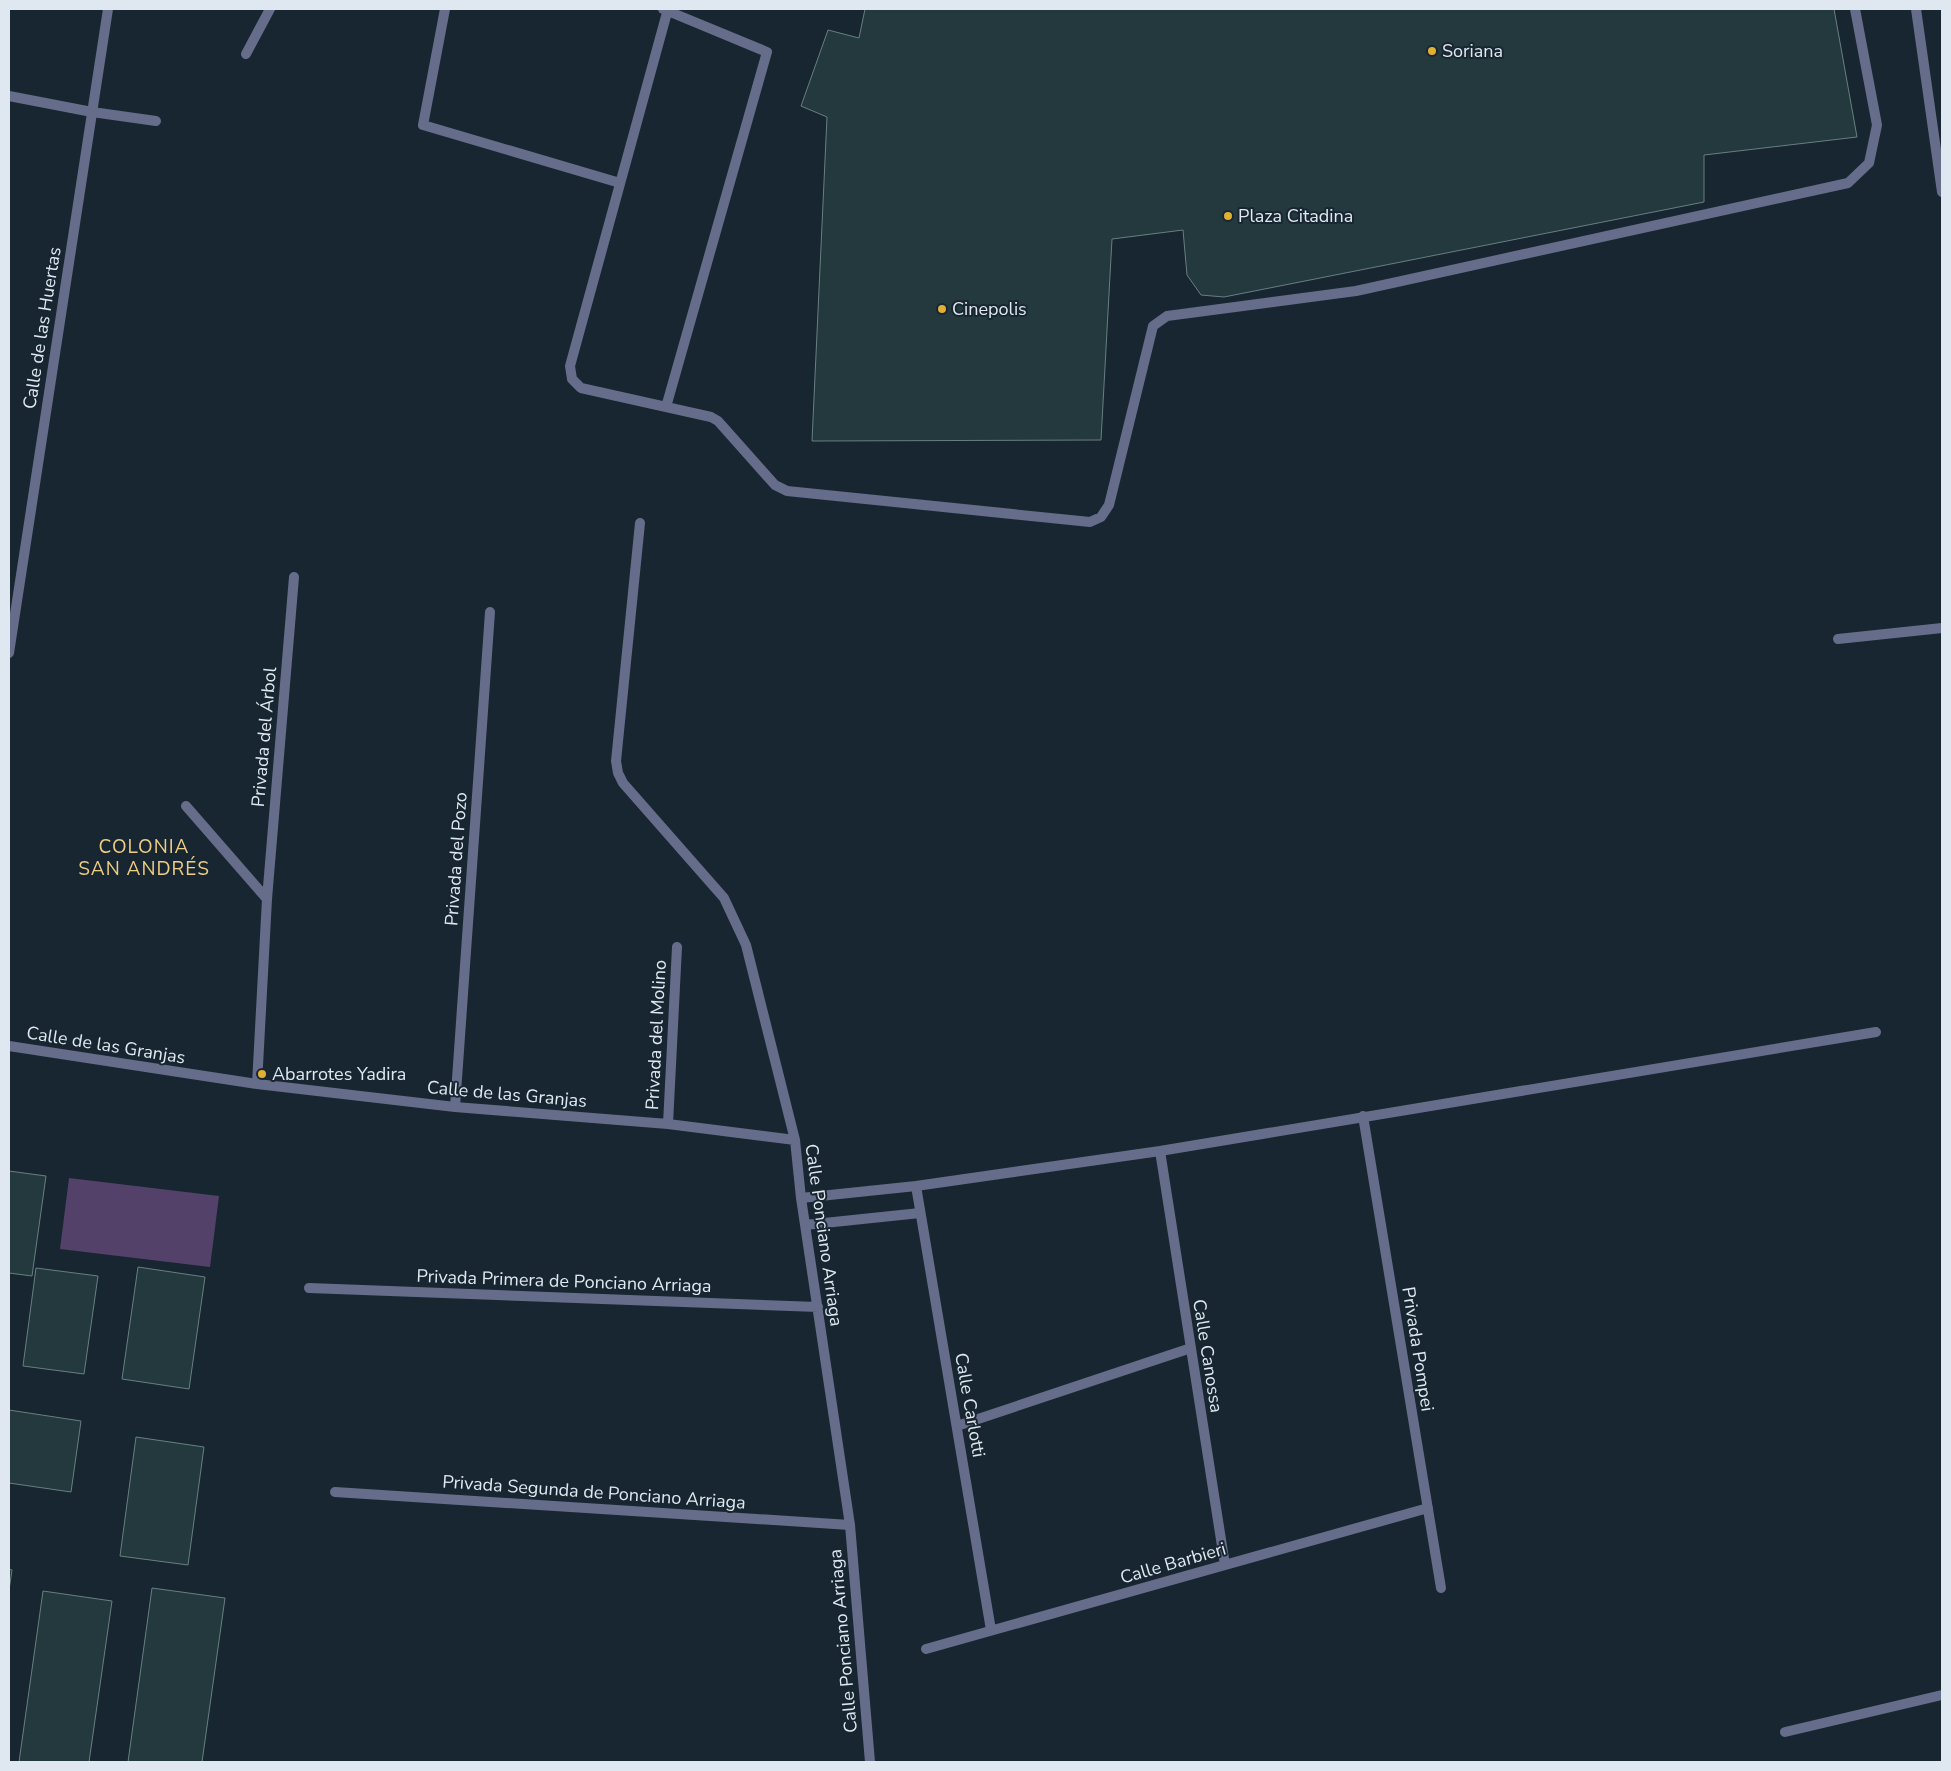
<svg xmlns="http://www.w3.org/2000/svg" width="1951" height="1771" font-family="'Nunito Sans',sans-serif">
	<style>
		.green { fill: #534169 }
		.building { fill: #23393d; stroke: #677f83 }
		.lines { fill: none; stroke-linecap: round; stroke-linejoin: round }
		.service { stroke: #656d8b; stroke-width: 10 }
		.minor { stroke: #656d8b; stroke-width: 10 }
		.tertiary { stroke: #656d8b; stroke-width: 10 }
		.poi-dot { fill: #dfb034; stroke: #182631; stroke-width: 2 }
		.labels { text-anchor: middle; stroke-width: 4; stroke-linejoin: round; paint-order: stroke }
		.poi-label { font-size: 18px; fill: #dfe8f0; stroke: #182631; text-anchor: start }
		.street-label { font-size: 18px; fill: #dfe8f0; stroke: #182631 }
		.neighbourhood-label { font-size: 19px; letter-spacing: 1px; fill: #eece83; stroke: #182631 }
	</style>
	<rect width="100%" height="100%" fill="#182631"/>
	<path class="green" d="M 69,1178 L 219,1196 L 210,1267 L 60,1249 Z"/>
	<path class="building" d="M 865,9 L 1834,9 L 1857,137 L 1704,155 L 1704,202 L 1224,297 L 1201,295 L 1187,275 L 1183,230 L 1112,239 L 1101,440 L 812,441 L 827,117 L 801,106 L 828,30 L 859,38 Z
		M 9,1171 L 46,1176 L 32,1276 L 9,1273 Z
		M 138,1267 L 205,1277 L 189,1389 L 122,1379 Z
		M 36,1268 L 98,1276 L 84,1374 L 23,1366 Z
		M 9,1410 L 81,1421 L 71,1492 L 9,1483 Z
		M 136,1437 L 204,1447 L 188,1565 L 120,1556 Z
		M 9,1569 L 12,1570 L 9,1590 Z
		M 152,1588 L 225,1598 L 202,1762 L 128,1762 Z
		M 43,1591 L 112,1601 L 89,1762 L 19,1762 Z"/>
	<g class="lines">
		<path class="service" d="M 445,9 L 423,125 L 620,183
			M 663,9 L 767,52 L 666,407
			M 668,9 L 570,366 L 572,379 L 581,388 L 711,417 L 718,421 L 775,485 L 787,491 L 1090,522 L 1101,517 L 1109,505 L 1153,326 L 1167,316 L 1356,291 L 1848,183 L 1869,163 L 1877,125 L 1855,9
			M 92,112 L 156,121"/>
		<path class="minor" d="M 246,54 L 270,9
			M 9,96 L 92,112
			M 640,523 L 616,761 L 618,773 L 623,783 L 724,898 L 746,945 L 795,1140 L 801,1198 L 850,1525 L 870,1762
			M 1838,639 L 1942,628
			M 9,653 L 108,9
			M 186,806 L 267,899
			M 9,1046 L 257,1084 L 455,1107 L 668,1124 L 795,1140
			M 257,1084 L 267,899 L 294,577
			M 455,1107 L 490,612
			M 1363,1116 L 1441,1588
			M 668,1124 L 677,947
			M 1160,1151 L 1225,1565
			M 916,1186 L 991,1630
			M 801,1198 L 916,1186 L 1160,1151 L 1876,1032
			M 805,1225 L 920,1213
			M 309,1288 L 818,1307
			M 957,1426 L 1191,1348
			M 335,1492 L 850,1525
			M 926,1649 L 1428,1508
			M 1785,1732 L 1942,1695"/>
		<path class="tertiary" d="M 1916,9 L 1942,192"/>
	</g>
	<g class="poi-dot">
		<circle cx="1432" cy="51" r="5"/>
		<circle cx="1228" cy="216" r="5"/>
		<circle cx="942" cy="309" r="5"/>
		<circle cx="262" cy="1074" r="5"/>
	</g>
	<g class="labels">
		<g class="poi-label">
			<text x="1442" y="57">Soriana</text>
			<text x="1238" y="222">Plaza Citadina</text>
			<text x="952" y="315">Cinepolis</text>
			<text x="272" y="1080">Abarrotes Yadira</text>
		</g>
		<g class="street-label">
			<text transform="translate(42 328) rotate(-81)" y="6">Calle de las Huertas</text>
			<text transform="translate(264 737) rotate(-85)" y="6">Privada del Árbol</text>
			<text transform="translate(456 859) rotate(-86)" y="6">Privada del Pozo</text>
			<text transform="translate(656 1035) rotate(-87)" y="6">Privada del Molino</text>
			<text transform="translate(106 1045) rotate(9)" y="6">Calle de las Granjas</text>
			<text transform="translate(507 1094) rotate(5)" y="6">Calle de las Granjas</text>
			<text transform="translate(824 1235) rotate(82)" y="6">Calle Ponciano Arriaga</text>
			<text transform="translate(564 1281) rotate(2)" y="6">Privada Primera de Ponciano Arriaga</text>
			<text transform="translate(1418 1349) rotate(81)" y="6">Privada Pompei</text>
			<text transform="translate(1208 1356) rotate(81)" y="6">Calle Canossa</text>
			<text transform="translate(970 1405) rotate(80)" y="6">Calle Carlotti</text>
			<text transform="translate(594 1492) rotate(4)" y="6">Privada Segunda de Ponciano Arriaga</text>
			<text transform="translate(1173 1563) rotate(-16)" y="6">Calle Barbieri</text>
			<text transform="translate(843 1641) rotate(-95)" y="6">Calle Ponciano Arriaga</text>
		</g>
		<g class="neighbourhood-label">
			<text x="144" y="853">COLONIA<tspan x="144" dy="22">SAN ANDRÉS</tspan></text>
		</g>
	</g>
	<rect width="1951" height="1771" fill="none" stroke="#dfe8f0" stroke-width="20"/>
</svg>
